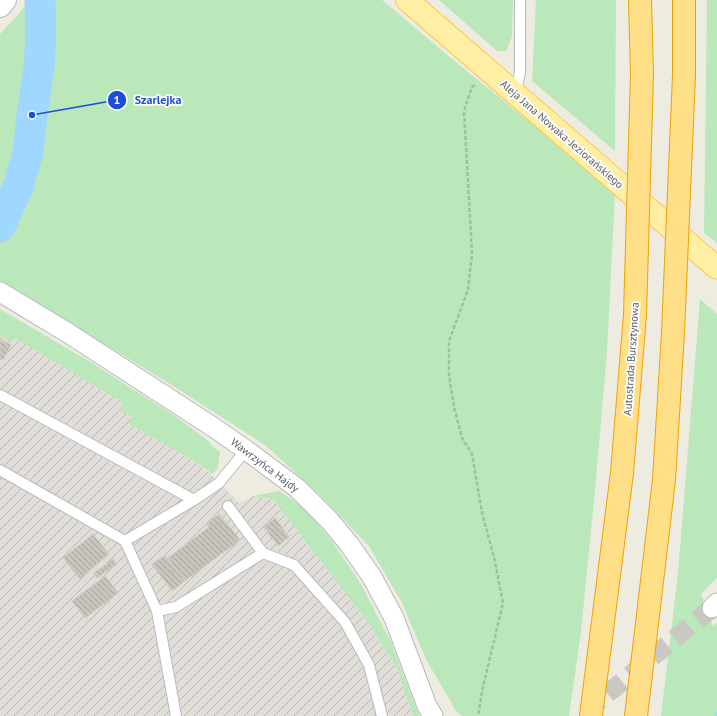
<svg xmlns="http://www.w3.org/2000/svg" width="717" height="716" font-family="'PT Sans',sans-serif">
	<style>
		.industrial { fill: url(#industrial-furrows) }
		.green { fill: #bbe8bb }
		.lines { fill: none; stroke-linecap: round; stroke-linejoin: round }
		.stream { stroke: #a0d7ff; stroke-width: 5 }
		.river { stroke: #a0d7ff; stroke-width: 31 }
		.building { fill: url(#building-back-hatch); stroke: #d3ccbf }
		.street-tunnel { stroke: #c9c8c2; stroke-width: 19; stroke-dasharray: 19 10; stroke-linecap: butt }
		.lane-casing { stroke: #b6babf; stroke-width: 12 }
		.street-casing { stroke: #b6babf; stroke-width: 21 }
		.secondary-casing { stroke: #b7bbc1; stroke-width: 24 }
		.primary-casing { stroke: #fcc94b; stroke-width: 24 }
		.highway-casing { stroke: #efa100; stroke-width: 24 }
		.path { stroke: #92c7a0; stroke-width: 2.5; stroke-dasharray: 4 2; stroke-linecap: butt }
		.lane { stroke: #fff; stroke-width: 10 }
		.street { stroke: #fff; stroke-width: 19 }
		.secondary { stroke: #fff; stroke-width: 22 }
		.primary { stroke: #ffefa5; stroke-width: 22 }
		.highway { stroke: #ffdf87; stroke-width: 22 }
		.highway-bridge-casing { stroke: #efa100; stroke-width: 24; stroke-linecap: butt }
		.highway-bridge { stroke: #ffdf87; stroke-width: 22 }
		.labels { text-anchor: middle; stroke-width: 3.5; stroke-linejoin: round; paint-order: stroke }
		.street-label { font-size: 11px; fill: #595e63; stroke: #fff }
		.leader { fill: none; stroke: #1d4ed8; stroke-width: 1.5 }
		.callout-dot { fill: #1d4ed8; stroke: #fff; stroke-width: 1.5 }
		.mark-label { font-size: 12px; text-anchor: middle; font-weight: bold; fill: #fff }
		.callout-label { font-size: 12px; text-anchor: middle; font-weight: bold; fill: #1d4ed8; stroke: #fff; stroke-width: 3.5; stroke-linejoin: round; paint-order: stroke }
	</style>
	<defs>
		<pattern id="industrial-furrows" width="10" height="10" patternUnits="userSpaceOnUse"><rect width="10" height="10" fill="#e1ded9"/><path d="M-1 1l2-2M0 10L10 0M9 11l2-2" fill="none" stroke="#b9b7b4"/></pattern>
		<pattern id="building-back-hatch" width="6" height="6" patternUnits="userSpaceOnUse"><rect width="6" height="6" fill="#c9c5be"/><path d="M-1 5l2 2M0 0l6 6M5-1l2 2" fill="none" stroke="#a6a39e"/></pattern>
	</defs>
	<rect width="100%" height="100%" fill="#eeebe1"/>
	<path class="industrial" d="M 0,336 L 11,342 L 15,337 L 123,403 L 132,417 L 129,424 L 204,467 L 239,503 L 253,496 L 273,499 L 369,624 L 398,671 L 413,716 L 0,716 Z"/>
	<path class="green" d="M 31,0 L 382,0 L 463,68 L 547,136 L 615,195 L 607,352 L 595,490 L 581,632 L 569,716 L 462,716 L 456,711 L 427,661 L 401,601 L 369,546 L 319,494 L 265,445 L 167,382 L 0,281 L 0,34 Z
		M 439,0 L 513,0 L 512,37 L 506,51 L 497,51 Z
		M 536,0 L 616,0 L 615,151 L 532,81 Z
		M 707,0 L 717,0 L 717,243 L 704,233 Z
		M 700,299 L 717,314 L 717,578 L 701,594 L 713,626 L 717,623 L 717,716 L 661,716 L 678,573 Z
		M 0,309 L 92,363 L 175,416 L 206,439 L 214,448 L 220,451 L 218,468 L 212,474 L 204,467 L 129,424 L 132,417 L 119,410 L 123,403 L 15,338 L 11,342 L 0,336 Z
		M 279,491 L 303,507 L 331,540 L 361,584 L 391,642 L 419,716 L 413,716 L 398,671 L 369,624 L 273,499 L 253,496 Z"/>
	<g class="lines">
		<path class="stream" d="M 717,716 L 717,715"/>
		<path class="river" d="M 0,227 L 18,187 L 28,152 L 32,115 L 39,68 L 41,34 L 40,0"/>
	</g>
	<path class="building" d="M 0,339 L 11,345 L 3,360 L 0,359 Z
		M 219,514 L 240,540 L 185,581 L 168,558 L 209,527 L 206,524 Z
		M 275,518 L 289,537 L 278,546 L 264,527 Z
		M 93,534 L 109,554 L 80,579 L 63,558 Z
		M 165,555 L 185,581 L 172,591 L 152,564 Z
		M 113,559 L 117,564 L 97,578 L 94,573 Z
		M 105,576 L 118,593 L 85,618 L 72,601 Z"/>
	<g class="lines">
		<path class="street-tunnel" d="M 585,712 L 712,608"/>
		<g class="lane-casing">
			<path id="lane" d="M 516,93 L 520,72 L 520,0
				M 0,395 L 194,500
				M 0,470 L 125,541 L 194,500 L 219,483 L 246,450
				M 125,541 L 157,611 L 176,607 L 263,553 L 228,506
				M 263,553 L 294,565 L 345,622 L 369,665 L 382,716
				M 157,611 L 176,716"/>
		</g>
		<g class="street-casing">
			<path id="street" d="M 0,292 L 68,333 L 213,427 L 246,450 L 297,488 L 329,520 L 349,544 L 372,577 L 394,618 L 427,706 L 433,716
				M 712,608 L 717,603"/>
		</g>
		<g class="secondary-casing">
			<path id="secondary" d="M 0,6 L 5,0"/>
		</g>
		<g class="primary-casing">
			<path id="primary" d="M 407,0 L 717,268"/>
		</g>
		<g class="highway-casing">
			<path id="highway" d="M 640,0 L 642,74
				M 684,75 L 684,0
				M 591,716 L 622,473 L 635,315
				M 636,716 L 664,480 L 673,333"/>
		</g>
		<path class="path" d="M 475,85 L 472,87 L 464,111 L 472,253 L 468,290 L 449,341 L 449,376 L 455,411 L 462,438 L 472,454 L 482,513 L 494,557 L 503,603 L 483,687 L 478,716"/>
		<use href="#lane" class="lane"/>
		<use href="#street" class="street"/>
		<use href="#secondary" class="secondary"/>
		<use href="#primary" class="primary"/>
		<use href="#highway" class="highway"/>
		<g class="highway-bridge-casing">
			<path id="highway-bridge" d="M 635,315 L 642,74
				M 673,333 L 684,75"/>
		</g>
		<use href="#highway-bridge" class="highway-bridge"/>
	</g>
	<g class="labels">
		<g class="street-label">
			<text transform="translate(562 134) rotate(41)" y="4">Aleja Jana Nowaka-Jeziorańskiego</text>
			<text transform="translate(631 359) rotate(-86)" y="4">Autostrada Bursztynowa</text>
			<text transform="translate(265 465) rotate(37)" y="4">Wawrzyńca Hajdy</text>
		</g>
	</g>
	<path class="leader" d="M32 115L117 100"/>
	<g class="callout-dot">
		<circle cx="32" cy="115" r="4"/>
		<circle cx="117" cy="100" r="10"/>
	</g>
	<g class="mark-label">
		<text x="117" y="104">1</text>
	</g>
	<g class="callout-label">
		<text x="158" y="104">Szarlejka</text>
	</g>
</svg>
